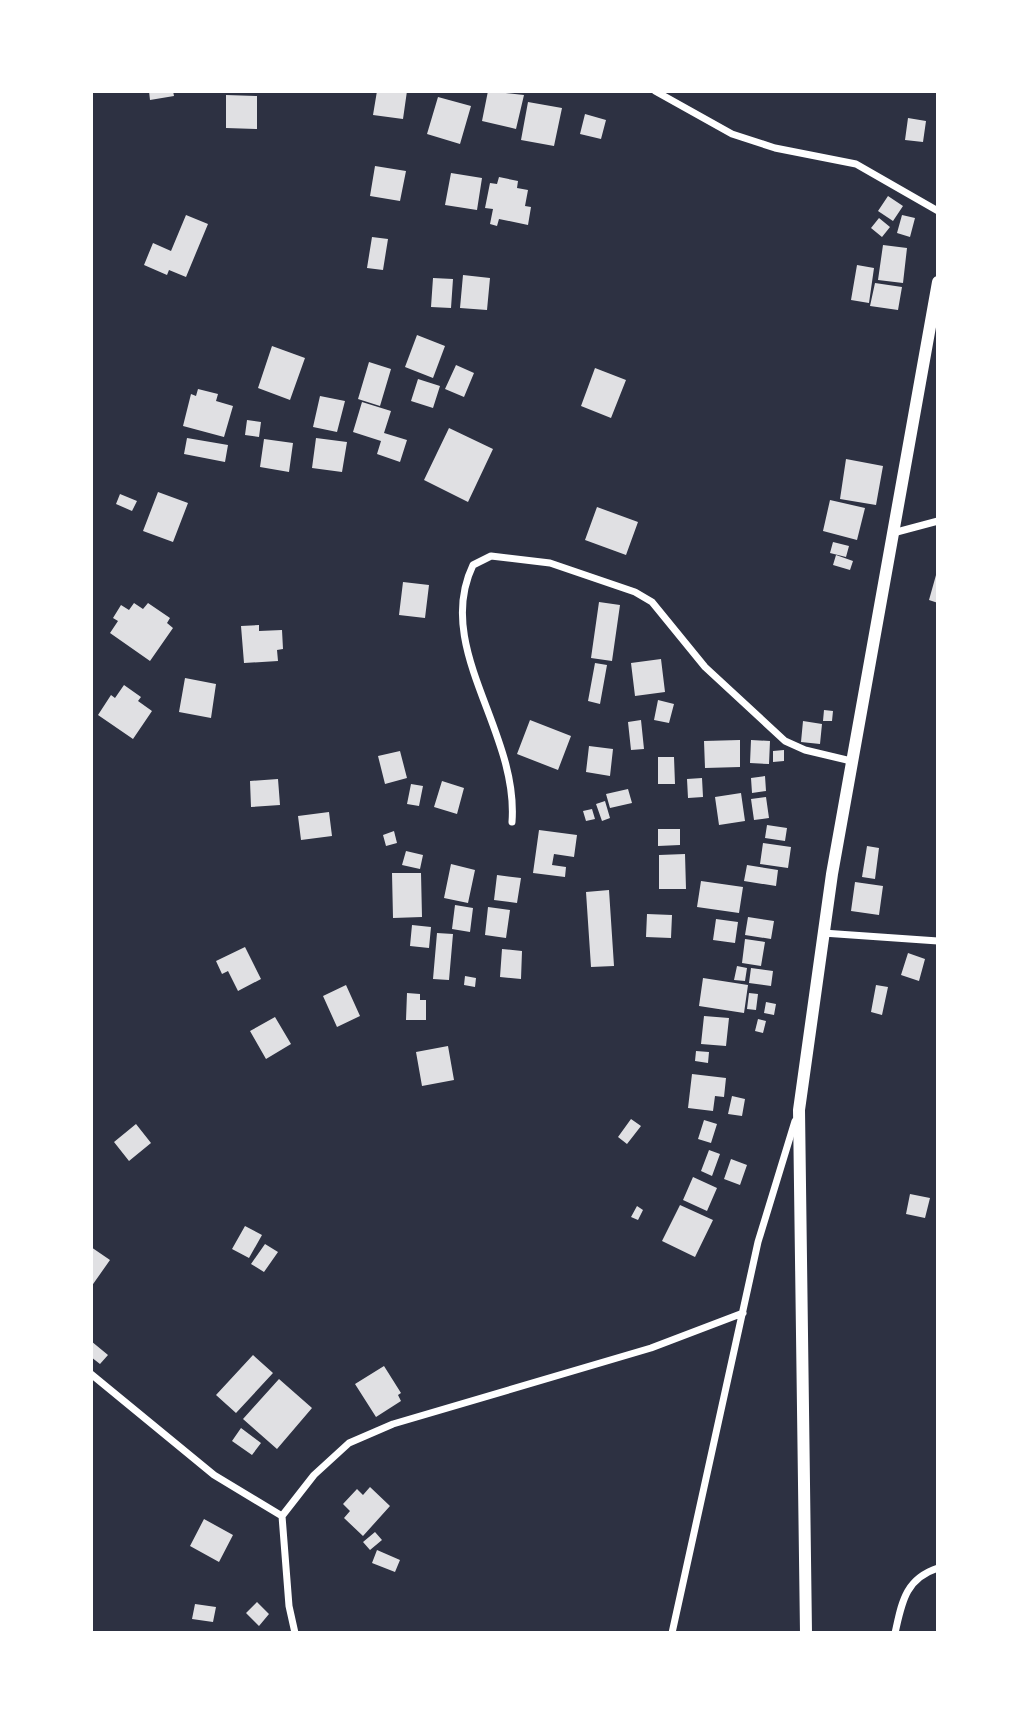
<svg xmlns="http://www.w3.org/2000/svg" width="1029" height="1724" font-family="'Zilla Slab',serif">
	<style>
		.building { fill: #e0e0e3 }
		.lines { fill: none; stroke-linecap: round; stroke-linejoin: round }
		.minor { stroke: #fff; stroke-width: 7 }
		.primary { stroke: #fff; stroke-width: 12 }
	</style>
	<rect width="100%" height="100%" fill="#2d3142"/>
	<path class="building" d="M 149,91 L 173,91 L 174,96 L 150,100 Z
		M 377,91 L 407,91 L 403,119 L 373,115 Z
		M 488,91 L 524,95 L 516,129 L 482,121 Z
		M 226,95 L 257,96 L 257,129 L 226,128 Z
		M 438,97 L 471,106 L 460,144 L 427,134 Z
		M 528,102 L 562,108 L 554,146 L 521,140 Z
		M 585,114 L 606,120 L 601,139 L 580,134 Z
		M 908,118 L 926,121 L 923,142 L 905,140 Z
		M 375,166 L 406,171 L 400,201 L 370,196 Z
		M 451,173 L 482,178 L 477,210 L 445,205 Z
		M 499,177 L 518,181 L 517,188 L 528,190 L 525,206 L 531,207 L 528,225 L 499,219 L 497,226 L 490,224 L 493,209 L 485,208 L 490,183 L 497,184 Z
		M 888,196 L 903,206 L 893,221 L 878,211 Z
		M 186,215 L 208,224 L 186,277 L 169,270 L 167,275 L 144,265 L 153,243 L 171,251 Z
		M 902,215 L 915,218 L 910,237 L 897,233 Z
		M 879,218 L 890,227 L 882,237 L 871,228 Z
		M 372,237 L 388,239 L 383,270 L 367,268 Z
		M 883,245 L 907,248 L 903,283 L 878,280 Z
		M 857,265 L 874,268 L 869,303 L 851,300 Z
		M 463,275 L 490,278 L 487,310 L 460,308 Z
		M 433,278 L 453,279 L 451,308 L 431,307 Z
		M 875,283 L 902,287 L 898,310 L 870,306 Z
		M 417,335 L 445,346 L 433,378 L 405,367 Z
		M 272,346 L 305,358 L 290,400 L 258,388 Z
		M 369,362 L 391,369 L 380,406 L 358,399 Z
		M 456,365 L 474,373 L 464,397 L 445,389 Z
		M 595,368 L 626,380 L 611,418 L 581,406 Z
		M 418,379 L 440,386 L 433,408 L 411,401 Z
		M 198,389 L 218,394 L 216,401 L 233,406 L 224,437 L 183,426 L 191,394 L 196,396 Z
		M 320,396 L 345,401 L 337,432 L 313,427 Z
		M 362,402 L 391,411 L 384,433 L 407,440 L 400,462 L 377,454 L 381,441 L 353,432 Z
		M 247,420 L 261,422 L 259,437 L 245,435 Z
		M 449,428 L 493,449 L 468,502 L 424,480 Z
		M 187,438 L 228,445 L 225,462 L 184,454 Z
		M 316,438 L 347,442 L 342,472 L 312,468 Z
		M 264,439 L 293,443 L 289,472 L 260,467 Z
		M 846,459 L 883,466 L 876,505 L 840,499 Z
		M 158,492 L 188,503 L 173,542 L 143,531 Z
		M 120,494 L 137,501 L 132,511 L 116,504 Z
		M 830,500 L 865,508 L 857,540 L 823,531 Z
		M 597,507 L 638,522 L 626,555 L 585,540 Z
		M 833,542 L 849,546 L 846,557 L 830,553 Z
		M 836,555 L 853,561 L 850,570 L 833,565 Z
		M 938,568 L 938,603 L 929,600 Z
		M 403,582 L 429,585 L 425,618 L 399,615 Z
		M 599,602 L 620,605 L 612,661 L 591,658 Z
		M 134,603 L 143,609 L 148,603 L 170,618 L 167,623 L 173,628 L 150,661 L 110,633 L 118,621 L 113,618 L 121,605 L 129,610 Z
		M 259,625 L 259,631 L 282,630 L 283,649 L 277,650 L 278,661 L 244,663 L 241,626 Z
		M 661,659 L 665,692 L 635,696 L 631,663 Z
		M 595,663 L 607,665 L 600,704 L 588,701 Z
		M 185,678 L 216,684 L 211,718 L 179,712 Z
		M 124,685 L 141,697 L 138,701 L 152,711 L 133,739 L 98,715 L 111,695 L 115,698 Z
		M 658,700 L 674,704 L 669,723 L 654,720 Z
		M 824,710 L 833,711 L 832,721 L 823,721 Z
		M 530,720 L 571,736 L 558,770 L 517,754 Z
		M 641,720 L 644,749 L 631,750 L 628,722 Z
		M 803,721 L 822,724 L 820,744 L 801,742 Z
		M 740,740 L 740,767 L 705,768 L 704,741 Z
		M 751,740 L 770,741 L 769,764 L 750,763 Z
		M 589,746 L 613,749 L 610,776 L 586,772 Z
		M 784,750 L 784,761 L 773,762 L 773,751 Z
		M 400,751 L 407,778 L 385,784 L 378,756 Z
		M 658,757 L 674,757 L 675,784 L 658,784 Z
		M 765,776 L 766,791 L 752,793 L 751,778 Z
		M 702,778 L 703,797 L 688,798 L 687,779 Z
		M 278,779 L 280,805 L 251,807 L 250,781 Z
		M 442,781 L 464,788 L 457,814 L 434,807 Z
		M 411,784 L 423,786 L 419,806 L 407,804 Z
		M 628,789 L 632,803 L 610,808 L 606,794 Z
		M 741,793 L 745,821 L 719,825 L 715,797 Z
		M 766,797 L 769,818 L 754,820 L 751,799 Z
		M 605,801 L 610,818 L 602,821 L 596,804 Z
		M 592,809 L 595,819 L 586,821 L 583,811 Z
		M 329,812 L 332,836 L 301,840 L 298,816 Z
		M 767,825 L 787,828 L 785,841 L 765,838 Z
		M 658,829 L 680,829 L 680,845 L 658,846 Z
		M 539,830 L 577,835 L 574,857 L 554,854 L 552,865 L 566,867 L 565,877 L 533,873 Z
		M 394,831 L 397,843 L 386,846 L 383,835 Z
		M 763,843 L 791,847 L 788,868 L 760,864 Z
		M 867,846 L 879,848 L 875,879 L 862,877 Z
		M 406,851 L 423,855 L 420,869 L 402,865 Z
		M 685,854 L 686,889 L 659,889 L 659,855 Z
		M 451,864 L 475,870 L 468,903 L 444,898 Z
		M 747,865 L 778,870 L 776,886 L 744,881 Z
		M 392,873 L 421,873 L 422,917 L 393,918 Z
		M 497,875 L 521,878 L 517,903 L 494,900 Z
		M 701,881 L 743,887 L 739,913 L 697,907 Z
		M 855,882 L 883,886 L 879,915 L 851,911 Z
		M 609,890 L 614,966 L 591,967 L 586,892 Z
		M 455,905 L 473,908 L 470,932 L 452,929 Z
		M 488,907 L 510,910 L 506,938 L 485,935 Z
		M 647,914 L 672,915 L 671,938 L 646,937 Z
		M 748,917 L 774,921 L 771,939 L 745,935 Z
		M 716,919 L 738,922 L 735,943 L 713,940 Z
		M 412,925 L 431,927 L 429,948 L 410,946 Z
		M 437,933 L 453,934 L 449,980 L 433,979 Z
		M 745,939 L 765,942 L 761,966 L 742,963 Z
		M 245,947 L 261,979 L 238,991 L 228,971 L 222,974 L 216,961 Z
		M 502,949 L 522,951 L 521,979 L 500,977 Z
		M 908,953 L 925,959 L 919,981 L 901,975 Z
		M 737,966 L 747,968 L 745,981 L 734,980 Z
		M 751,968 L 773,971 L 771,986 L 749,983 Z
		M 465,976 L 476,978 L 475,987 L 464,985 Z
		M 703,978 L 748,985 L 744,1013 L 699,1006 Z
		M 346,985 L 360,1016 L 337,1027 L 323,996 Z
		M 876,985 L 888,987 L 882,1015 L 871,1012 Z
		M 407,993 L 420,994 L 420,1000 L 426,1000 L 426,1020 L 406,1020 Z
		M 749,993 L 758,994 L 756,1010 L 747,1009 Z
		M 766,1002 L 776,1004 L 774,1015 L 764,1013 Z
		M 704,1016 L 729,1018 L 726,1046 L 701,1044 Z
		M 275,1017 L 291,1044 L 266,1059 L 250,1031 Z
		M 758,1019 L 766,1021 L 763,1033 L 755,1031 Z
		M 448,1046 L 454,1080 L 422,1086 L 416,1052 Z
		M 696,1051 L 709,1052 L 708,1063 L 695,1061 Z
		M 692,1074 L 726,1078 L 724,1097 L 715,1096 L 713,1111 L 688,1108 Z
		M 732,1096 L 745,1099 L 742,1116 L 728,1114 Z
		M 631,1119 L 641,1126 L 627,1144 L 618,1137 Z
		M 704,1120 L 717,1124 L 711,1143 L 698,1139 Z
		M 136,1124 L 151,1143 L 129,1161 L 114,1142 Z
		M 709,1150 L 720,1154 L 712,1176 L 701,1171 Z
		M 731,1159 L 747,1165 L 740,1185 L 724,1179 Z
		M 693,1177 L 717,1188 L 707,1211 L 683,1200 Z
		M 910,1194 L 930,1198 L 925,1218 L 906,1214 Z
		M 680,1205 L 713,1220 L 695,1257 L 662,1241 Z
		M 637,1206 L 643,1210 L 638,1220 L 631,1217 Z
		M 245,1226 L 262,1235 L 249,1258 L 232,1249 Z
		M 265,1244 L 278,1252 L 264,1272 L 251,1264 Z
		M 91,1247 L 110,1260 L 91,1287 Z
		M 91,1341 L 108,1355 L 100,1364 L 91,1357 Z
		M 253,1355 L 273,1373 L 236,1413 L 216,1395 Z
		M 384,1366 L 401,1393 L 398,1395 L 401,1401 L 376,1417 L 355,1384 Z
		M 279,1379 L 312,1408 L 277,1449 L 243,1419 Z
		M 241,1428 L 261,1443 L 252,1455 L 232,1441 Z
		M 370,1487 L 390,1506 L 363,1536 L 344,1518 L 350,1511 L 343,1504 L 357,1489 L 363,1495 Z
		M 204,1519 L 233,1535 L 219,1562 L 190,1546 Z
		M 375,1532 L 382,1540 L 370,1550 L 363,1542 Z
		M 377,1550 L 400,1560 L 395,1572 L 372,1563 Z
		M 257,1602 L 269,1614 L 259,1626 L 246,1613 Z
		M 195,1604 L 216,1607 L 213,1622 L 192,1619 Z"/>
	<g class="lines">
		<path class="minor" d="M 655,91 L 732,134 L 775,148 L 856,164 L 938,211
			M 893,533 L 938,521
			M 512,822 C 519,731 433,648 473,565 L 491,556 L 550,563 L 635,592 L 652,602 L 705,667 L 785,741 L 805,750 L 851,761
			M 823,933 L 938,941
			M 91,1374 L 214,1475 L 282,1516
			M 295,1633 L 289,1606 L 282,1516 L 314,1475 L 349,1443 L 393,1424 L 651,1348 L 743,1313
			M 672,1633 L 758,1242 L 795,1121
			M 895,1633 C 902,1602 905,1579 938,1568"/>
		<path class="primary" d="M 806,1633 L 799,1110 L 832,874 L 938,282"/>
	</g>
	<rect width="1029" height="1724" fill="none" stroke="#ffffff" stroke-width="186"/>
</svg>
